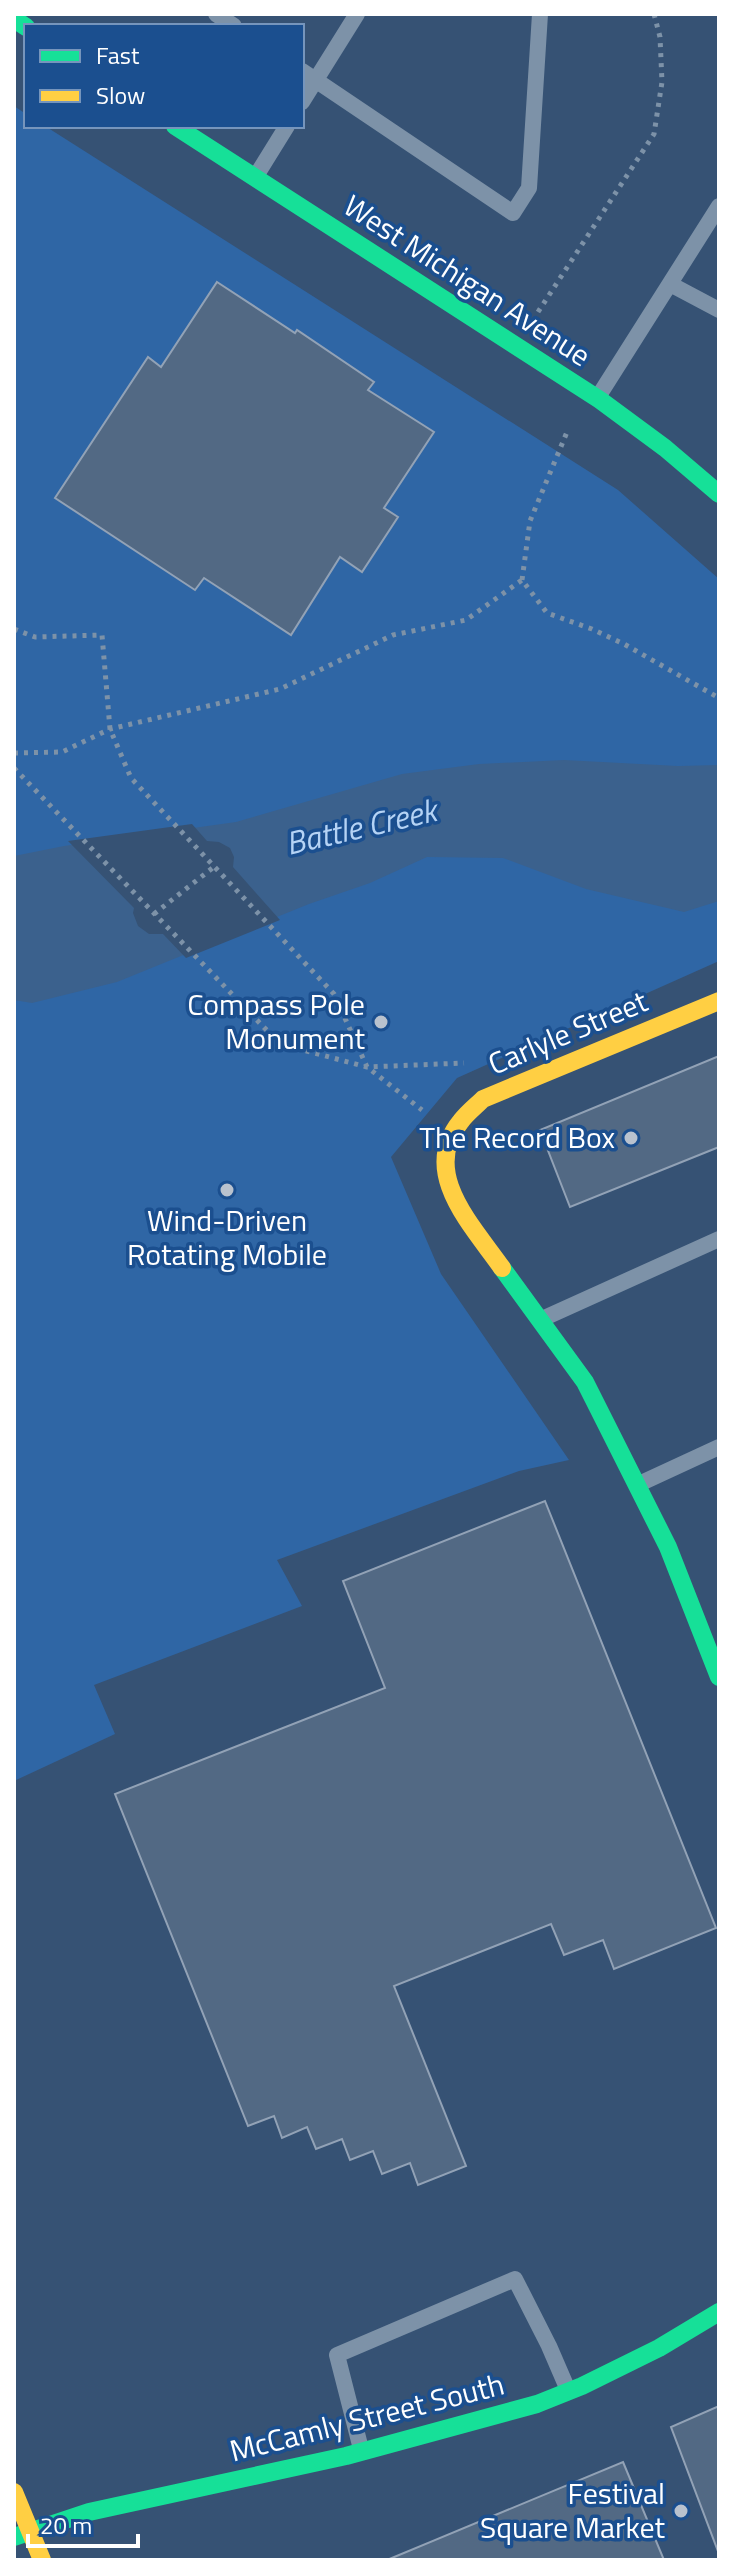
<svg xmlns="http://www.w3.org/2000/svg" width="733" height="2574" font-family="'Titillium Web',sans-serif">
	<style>
		.green { fill: #2f66a5 }
		.water { fill: #3b618d }
		.pier { fill: #365274 }
		.building { fill: #526984; stroke: #92a2b6; stroke-width: 2 }
		.lines { fill: none; stroke-linecap: round; stroke-linejoin: round }
		.path { stroke: #7d92a8; stroke-width: 5; stroke-dasharray: 4 6; stroke-linecap: butt }
		.lane { stroke: #7d92a8; stroke-width: 16 }
		.fast { stroke: #16e098; stroke-width: 18 }
		.slow { stroke: #ffcf43; stroke-width: 18 }
		.poi-dot { fill: #b9c2ce; stroke: #1b4f8f; stroke-width: 3 }
		.labels { text-anchor: middle; stroke-width: 7; stroke-linejoin: round; paint-order: stroke }
		.street-label { font-size: 30px; fill: #fff; stroke: #1b4f8f }
		.poi-label { font-size: 30px; fill: #fff; stroke: #1b4f8f; text-anchor: end }
		.water-label { font-size: 32px; font-style: italic; fill: #b5d3f5; stroke: #1b4f8f }
	</style>
	<rect width="100%" height="100%" fill="#365274"/>
	<path class="green" d="M 14,106 L 26,114 L 26,126 L 45,126 L 618,490 L 719,579 L 719,961 L 457,1078 L 391,1157 L 441,1274 L 569,1460 L 519,1471 L 277,1560 L 302,1606 L 94,1685 L 115,1734 L 14,1781 Z"/>
	<path class="water" d="M 564,760 L 678,766 L 719,765 L 719,901 L 684,912 L 586,889 L 503,858 L 427,857 L 370,883 L 309,904 L 117,982 L 32,1003 L 14,1000 L 14,856 L 64,846 L 236,822 L 402,774 L 479,764 Z"/>
	<path class="pier" d="M 192,824 L 207,841 L 219,842 L 230,848 L 234,857 L 233,867 L 280,920 L 186,958 L 163,934 L 149,934 L 138,926 L 133,913 L 134,908 L 68,841 Z"/>
	<path class="building" d="M 217,282 L 295,333 L 297,330 L 374,382 L 368,390 L 434,432 L 384,508 L 398,517 L 362,572 L 340,557 L 291,635 L 204,578 L 195,590 L 55,498 L 148,357 L 161,367 Z
		M 719,1056 L 719,1147 L 570,1207 L 540,1130 Z
		M 545,1501 L 716,1928 L 614,1969 L 603,1940 L 564,1955 L 551,1924 L 394,1986 L 466,2166 L 418,2185 L 410,2163 L 382,2174 L 373,2151 L 350,2160 L 342,2139 L 316,2149 L 307,2127 L 282,2138 L 274,2116 L 248,2126 L 115,1794 L 385,1688 L 343,1581 Z
		M 719,2406 L 719,2554 L 671,2427 Z
		M 623,2462 L 664,2560 L 387,2560 Z"/>
	<g class="lines">
		<path class="path" d="M 538,312 L 654,134 L 662,82 L 660,37 L 654,14
			M 522,580 L 530,521 L 567,432
			M 14,629 L 35,637 L 102,635 L 110,729 L 131,778 L 334,994 L 367,1067 L 422,1110
			M 14,753 L 62,752 L 110,729 L 280,689 L 393,635 L 466,620 L 522,580 L 547,613 L 592,629 L 624,644 L 719,698
			M 14,768 L 280,1044 L 367,1067 L 464,1063
			M 154,914 L 215,866"/>
		<path class="lane" d="M 216,14 L 234,26
			M 302,71 L 513,213 L 529,188 L 540,14
			M 302,102 L 357,14
			M 256,176 L 287,126
			M 670,284 L 719,310
			M 598,397 L 719,206
			M 542,1319 L 719,1239
			M 639,1484 L 719,1447
			M 361,2449 L 337,2355 L 515,2279 L 549,2346 L 568,2390"/>
		<path class="fast" d="M 14,19 L 26,27
			M 175,126 L 600,400 L 665,448 L 719,494
			M 502,1268 L 585,1382 L 668,1547 L 719,1677
			M 14,2537 L 89,2512 L 346,2456 L 537,2404 L 582,2386 L 659,2348 L 719,2312"/>
		<path class="slow" d="M 502,1268 C 472,1225 419,1172 461,1121 C 467,1113 476,1106 483,1099 L 719,1001
			M 14,2492 L 42,2560"/>
	</g>
	<g class="poi-dot">
		<circle cx="381" cy="1022" r="8"/>
		<circle cx="631" cy="1138" r="8"/>
		<circle cx="227" cy="1190" r="8"/>
		<circle cx="681" cy="2511" r="8"/>
	</g>
	<g class="labels">
		<g class="street-label">
			<text transform="translate(467 281) rotate(33)" y="10">West Michigan Avenue</text>
			<text transform="translate(568 1033) rotate(-23)" y="10">Carlyle Street</text>
			<text transform="translate(367 2418) rotate(-14)" y="10">McCamly Street South</text>
		</g>
		<g class="poi-label">
			<text x="365" y="1015">Compass Pole<tspan x="365" dy="34">Monument</tspan></text>
			<text x="615" y="1148">The Record Box</text>
			<text x="227" y="1231" text-anchor="middle">Wind-Driven<tspan x="227" dy="34">Rotating Mobile</tspan></text>
			<text x="665" y="2504">Festival<tspan x="665" dy="34">Square Market</tspan></text>
		</g>
		<g class="water-label">
			<text transform="translate(361 827) rotate(-13)" y="11">Battle Creek</text>
		</g>
	</g>
	<rect width="733" height="2574" fill="none" stroke="#ffffff" stroke-width="32"/>
	<rect x="24" y="24" width="280" height="104" fill="#1b4f8f" stroke="#7695bc" stroke-width="2"/>
	<rect x="40" y="50" width="40" height="12" fill="#16e098" stroke="#7695bc" stroke-width="2"/>
	<text x="96" y="64" font-size="24" fill="#ffffff">Fast</text>
	<rect x="40" y="90" width="40" height="12" fill="#ffcf43" stroke="#7695bc" stroke-width="2"/>
	<text x="96" y="104" font-size="24" fill="#ffffff">Slow</text>
	<path d="M28 2534v12h110v-12" fill="none" stroke="#ffffff" stroke-width="4"/>
	<text x="40" y="2534" font-size="24" fill="#ffffff" stroke="#1b4f8f" stroke-width="6" paint-order="stroke">20 m</text>
</svg>
